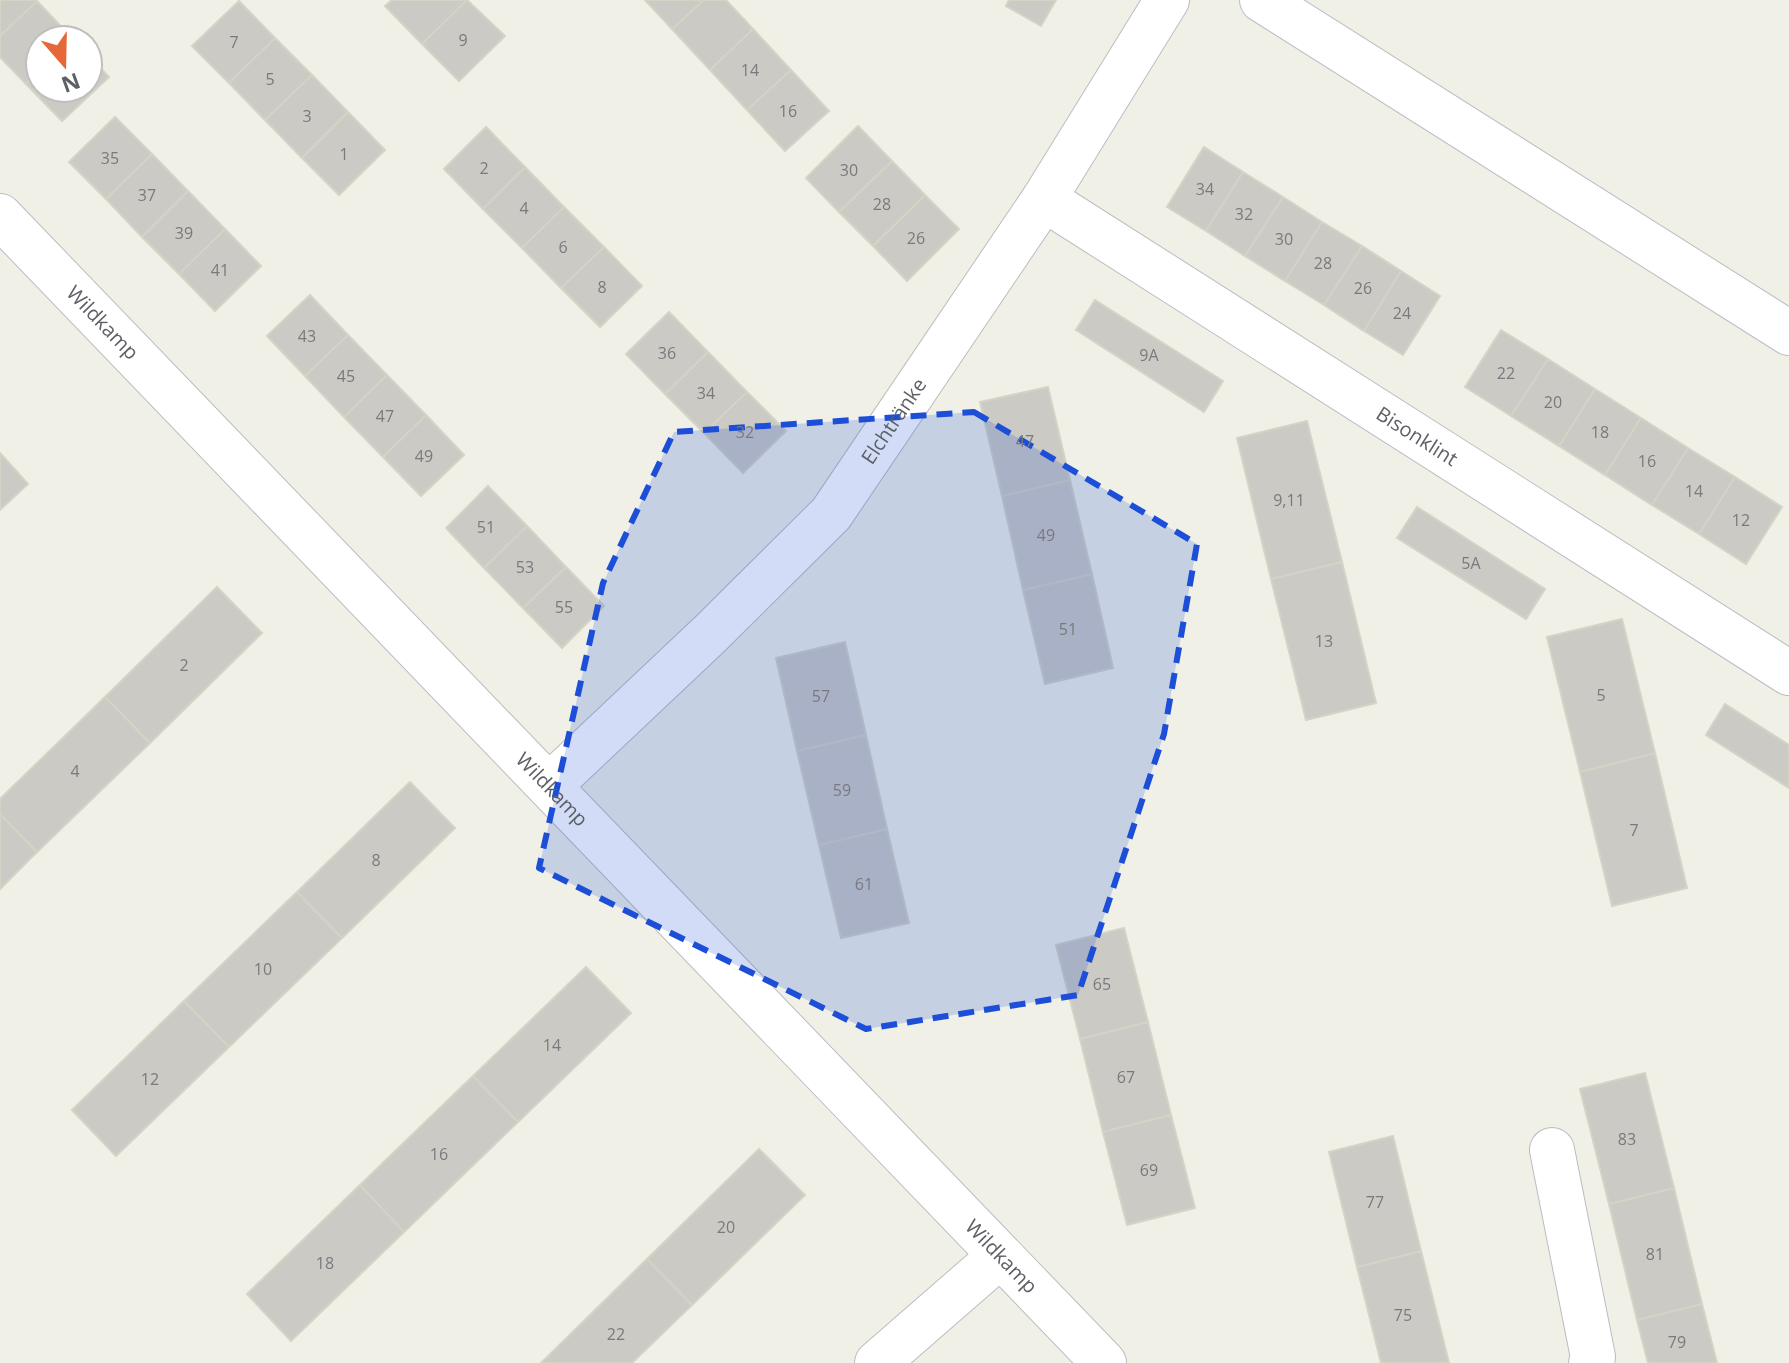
<svg xmlns="http://www.w3.org/2000/svg" width="1789" height="1363" font-family="'Open Sans',sans-serif">
	<style>
		.building { fill: #cccac4; stroke: #d5d3c5; stroke-width: 2 }
		.lines { fill: none; stroke-linecap: round; stroke-linejoin: round }
		.minor-casing { stroke: #bbbdc2; stroke-width: 46 }
		.minor { stroke: #fff; stroke-width: 44 }
		.marked { fill: #1d4ed8; fill-opacity: 0.2; stroke: #1d4ed8; stroke-width: 6; stroke-dasharray: 16 10; stroke-linejoin: round }
		.labels { text-anchor: middle; stroke-width: 6; stroke-linejoin: round; paint-order: stroke }
		.number-label { font-size: 16px; fill: #7a7a7e }
		.street-label { font-size: 20px; fill: #5e6067; stroke: #fff }
	</style>
	<rect width="100%" height="100%" fill="#f0f0e7"/>
	<path class="building" d="M 0,0 L 36,0 L 37,1 L 0,36 Z
		M 392,0 L 467,0 L 422,44 L 385,6 Z
		M 467,0 L 505,36 L 459,81 L 422,44 Z
		M 645,0 L 704,0 L 672,29 Z
		M 704,0 L 726,0 L 753,29 L 710,70 L 672,29 Z
		M 1009,0 L 1056,0 L 1041,26 L 1006,6 Z
		M 37,1 L 73,39 L 40,40 L 40,70 L 26,84 L 0,57 L 0,36 Z
		M 239,1 L 275,38 L 229,83 L 192,46 Z
		M 753,29 L 791,70 L 747,110 L 710,70 Z
		M 275,38 L 312,75 L 265,120 L 229,83 Z
		M 88,55 L 109,77 L 62,121 L 26,84 L 40,70 L 40,88 L 88,88 Z
		M 791,70 L 829,111 L 785,151 L 747,110 Z
		M 312,75 L 348,112 L 302,158 L 265,120 Z
		M 348,112 L 385,150 L 339,195 L 302,158 Z
		M 115,117 L 152,154 L 106,199 L 69,162 Z
		M 858,126 L 892,161 L 839,212 L 806,178 Z
		M 486,127 L 525,167 L 483,209 L 444,169 Z
		M 1204,147 L 1243,172 L 1206,231 L 1167,207 Z
		M 152,154 L 188,191 L 142,237 L 106,199 Z
		M 892,161 L 925,195 L 873,246 L 839,212 Z
		M 525,167 L 564,207 L 522,248 L 483,209 Z
		M 1243,172 L 1283,197 L 1245,256 L 1206,231 Z
		M 188,191 L 225,229 L 179,274 L 142,237 Z
		M 925,195 L 959,229 L 907,281 L 873,246 Z
		M 1283,197 L 1322,222 L 1285,281 L 1245,256 Z
		M 564,207 L 604,247 L 561,288 L 522,248 Z
		M 1322,222 L 1362,246 L 1324,305 L 1285,281 Z
		M 225,229 L 261,266 L 215,311 L 179,274 Z
		M 1362,246 L 1401,271 L 1364,331 L 1324,305 Z
		M 604,247 L 642,286 L 600,327 L 561,288 Z
		M 1401,271 L 1440,296 L 1403,355 L 1364,331 Z
		M 310,295 L 348,335 L 305,376 L 267,336 Z
		M 1095,300 L 1223,381 L 1204,412 L 1076,330 Z
		M 669,312 L 708,352 L 665,394 L 626,354 Z
		M 1501,330 L 1548,359 L 1511,416 L 1465,387 Z
		M 348,335 L 387,375 L 344,417 L 305,376 Z
		M 708,352 L 747,392 L 704,433 L 665,394 Z
		M 1548,359 L 1595,389 L 1559,446 L 1511,416 Z
		M 387,375 L 426,415 L 383,457 L 344,417 Z
		M 1048,387 L 1070,480 L 1002,496 L 980,402 Z
		M 1595,389 L 1641,418 L 1605,475 L 1559,446 Z
		M 747,392 L 786,431 L 743,473 L 704,433 Z
		M 426,415 L 464,455 L 421,496 L 383,457 Z
		M 1641,418 L 1688,448 L 1652,505 L 1605,475 Z
		M 1307,421 L 1342,562 L 1271,579 L 1237,438 Z
		M 1688,448 L 1735,477 L 1699,534 L 1652,505 Z
		M 0,453 L 28,484 L 0,510 Z
		M 1735,477 L 1782,507 L 1746,564 L 1699,534 Z
		M 1070,480 L 1092,574 L 1023,590 L 1002,496 Z
		M 488,486 L 527,526 L 484,568 L 446,528 Z
		M 1417,507 L 1545,589 L 1526,619 L 1397,538 Z
		M 527,526 L 566,567 L 523,608 L 484,568 Z
		M 1342,562 L 1376,703 L 1306,720 L 1271,579 Z
		M 566,567 L 604,606 L 562,648 L 523,608 Z
		M 1092,574 L 1113,668 L 1045,684 L 1023,590 Z
		M 217,587 L 262,633 L 150,743 L 105,697 Z
		M 1622,619 L 1655,753 L 1580,772 L 1547,637 Z
		M 845,642 L 866,735 L 797,751 L 776,658 Z
		M 105,697 L 150,743 L 37,852 L 0,814 L 0,799 Z
		M 1725,704 L 1789,745 L 1789,788 L 1706,735 Z
		M 866,735 L 887,829 L 819,845 L 797,751 Z
		M 1655,753 L 1687,888 L 1612,906 L 1580,772 Z
		M 410,782 L 455,828 L 342,938 L 297,892 Z
		M 0,814 L 37,852 L 0,889 Z
		M 887,829 L 909,923 L 841,938 L 819,845 Z
		M 297,892 L 342,938 L 229,1047 L 184,1001 Z
		M 1124,928 L 1148,1022 L 1080,1039 L 1056,945 Z
		M 586,967 L 631,1013 L 518,1122 L 473,1076 Z
		M 184,1001 L 229,1047 L 116,1156 L 72,1110 Z
		M 1148,1022 L 1171,1115 L 1103,1132 L 1080,1039 Z
		M 1645,1073 L 1674,1188 L 1609,1204 L 1580,1089 Z
		M 473,1076 L 518,1122 L 404,1232 L 360,1185 Z
		M 1171,1115 L 1195,1208 L 1127,1225 L 1103,1132 Z
		M 1393,1136 L 1421,1251 L 1357,1267 L 1329,1152 Z
		M 759,1149 L 805,1195 L 692,1305 L 647,1259 Z
		M 360,1185 L 404,1232 L 291,1341 L 247,1294 Z
		M 1674,1188 L 1702,1304 L 1637,1320 L 1609,1204 Z
		M 1421,1251 L 1449,1363 L 1381,1363 L 1357,1267 Z
		M 647,1259 L 692,1305 L 632,1363 L 541,1363 Z
		M 1702,1304 L 1717,1363 L 1648,1363 L 1637,1320 Z"/>
	<g class="lines">
		<g class="minor-casing">
			<g id="minor">
				<path d="M 1262,0 L 1789,333"/>
				<path id="s1" d="M 1044,199 L 1789,673"/>
				<path id="s2" d="M 0,216 L 1104,1363"/>
				<path id="s3" d="M 549,786 L 710,634 L 831,514 L 1044,199 L 1167,0"/>
				<path d="M 1552,1150 L 1593,1357 L 1591,1363"/>
				<path d="M 877,1363 L 1000,1256"/>
			</g>
		</g>
		<use href="#minor" class="minor"/>
	</g>
	<path class="marked" d="M 974,412 L 1197,544 L 1164,734 L 1078,995 L 866,1029 L 539,868 L 603,583 L 674,432 Z"/>
	<g class="labels">
		<g class="number-label">
			<text x="463" y="46">9</text>
			<text x="234" y="48">7</text>
			<text x="750" y="76">14</text>
			<text x="270" y="85">5</text>
			<text x="788" y="117">16</text>
			<text x="307" y="122">3</text>
			<text x="344" y="160">1</text>
			<text x="110" y="164">35</text>
			<text x="484" y="174">2</text>
			<text x="849" y="176">30</text>
			<text x="1205" y="195">34</text>
			<text x="147" y="201">37</text>
			<text x="882" y="210">28</text>
			<text x="524" y="214">4</text>
			<text x="1244" y="220">32</text>
			<text x="184" y="239">39</text>
			<text x="916" y="244">26</text>
			<text x="1284" y="245">30</text>
			<text x="563" y="253">6</text>
			<text x="1323" y="269">28</text>
			<text x="220" y="276">41</text>
			<text x="602" y="293">8</text>
			<text x="1363" y="294">26</text>
			<text x="1402" y="319">24</text>
			<text x="307" y="342">43</text>
			<text x="667" y="359">36</text>
			<text x="1149" y="361">9A</text>
			<text x="1506" y="379">22</text>
			<text x="346" y="382">45</text>
			<text x="706" y="399">34</text>
			<text x="1553" y="408">20</text>
			<text x="385" y="422">47</text>
			<text x="745" y="438">32</text>
			<text x="1600" y="438">18</text>
			<text x="1025" y="447">47</text>
			<text x="424" y="462">49</text>
			<text x="1647" y="467">16</text>
			<text x="1694" y="497">14</text>
			<text x="1289" y="506">9,11</text>
			<text x="1741" y="526">12</text>
			<text x="486" y="533">51</text>
			<text x="1046" y="541">49</text>
			<text x="1471" y="569">5A</text>
			<text x="525" y="573">53</text>
			<text x="564" y="613">55</text>
			<text x="1068" y="635">51</text>
			<text x="1324" y="647">13</text>
			<text x="184" y="671">2</text>
			<text x="1601" y="701">5</text>
			<text x="821" y="702">57</text>
			<text x="75" y="777">4</text>
			<text x="842" y="796">59</text>
			<text x="1634" y="836">7</text>
			<text x="376" y="866">8</text>
			<text x="864" y="890">61</text>
			<text x="263" y="975">10</text>
			<text x="1102" y="990">65</text>
			<text x="552" y="1051">14</text>
			<text x="1126" y="1083">67</text>
			<text x="150" y="1085">12</text>
			<text x="1627" y="1145">83</text>
			<text x="439" y="1160">16</text>
			<text x="1149" y="1176">69</text>
			<text x="1375" y="1208">77</text>
			<text x="726" y="1233">20</text>
			<text x="1655" y="1260">81</text>
			<text x="325" y="1269">18</text>
			<text x="1403" y="1321">75</text>
			<text x="616" y="1340">22</text>
			<text x="1677" y="1348">79</text>
		</g>
		<g class="street-label">
			<text dy="7" stroke="none"><textPath href="#s2" startOffset="148">Wildkamp</textPath></text>
			<text dy="7" stroke="none"><textPath href="#s3" startOffset="504">Elchtränke</textPath></text>
			<text dy="7" stroke="none"><textPath href="#s1" startOffset="442">Bisonklint</textPath></text>
			<text dy="7" stroke="none"><textPath href="#s2" startOffset="796">Wildkamp</textPath></text>
			<text dy="7" stroke="none"><textPath href="#s2" startOffset="1444">Wildkamp</textPath></text>
		</g>
	</g>
	<g transform="translate(64 64) rotate(160)"><circle r="38" fill="#ffffff" stroke="#bfbfc2" stroke-width="2"/>
	<path d="M0-6L14 30L0 20L-14 30Z" fill="#e66737"/>
	<text y="-12" font-size="22" font-weight="bold" text-anchor="middle" fill="#5e6067">N</text>
	</g>
</svg>
